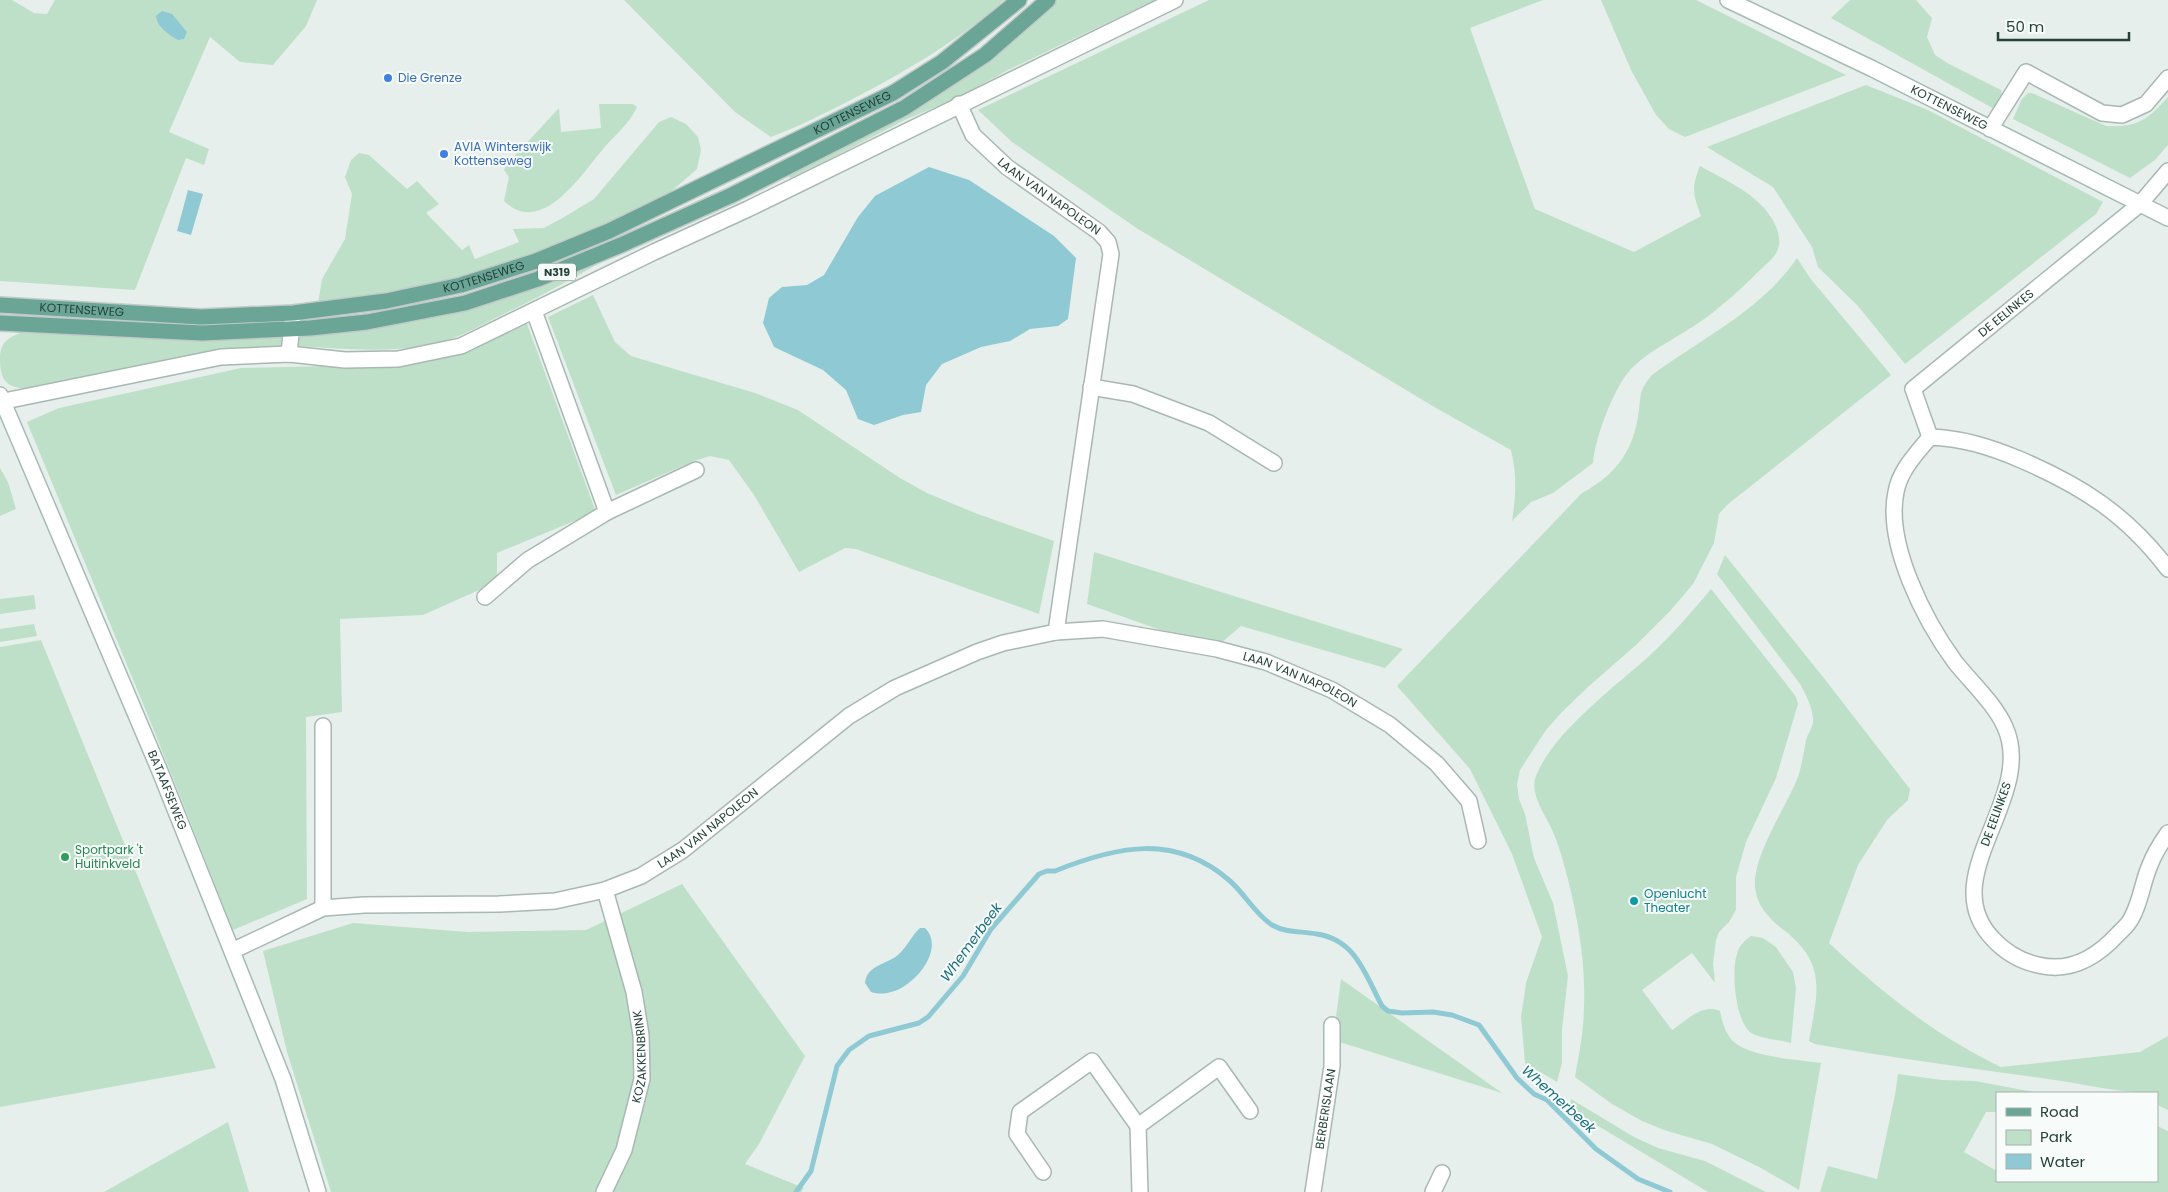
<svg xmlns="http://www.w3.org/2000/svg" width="2168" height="1192" font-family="Poppins,sans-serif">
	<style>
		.green { fill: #bfe0c8 }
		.water { fill: #8ec9d4 }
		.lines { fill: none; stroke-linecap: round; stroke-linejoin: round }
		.stream { stroke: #8ec9d4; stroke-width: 5 }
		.street-casing { stroke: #a8b8b2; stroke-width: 18 }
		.secondary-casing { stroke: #a4bbb3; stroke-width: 18 }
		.primary-casing { stroke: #c2cac8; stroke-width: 18 }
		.street { stroke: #fff; stroke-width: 15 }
		.secondary { stroke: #fff; stroke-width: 15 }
		.primary { stroke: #6aa596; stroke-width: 15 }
		.shop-dot { fill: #3f7fe0; stroke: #f7fbf9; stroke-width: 2 }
		.leisure-dot { fill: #2e9e5b; stroke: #f7fbf9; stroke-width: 2 }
		.culture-dot { fill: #0f9aa8; stroke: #f7fbf9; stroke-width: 2 }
		.labels { text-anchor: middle; stroke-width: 4; stroke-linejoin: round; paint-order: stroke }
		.shield { fill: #f7fbf9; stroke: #637a73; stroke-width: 1 }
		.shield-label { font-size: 11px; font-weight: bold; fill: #24423a }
		.shop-label { font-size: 12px; fill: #366cbe; stroke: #f7fbf9; text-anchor: start }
		.street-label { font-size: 12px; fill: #24423a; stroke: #f7fbf9 }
		.leisure-label { font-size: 12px; fill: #27864d; stroke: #f7fbf9; text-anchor: start }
		.culture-label { font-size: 12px; fill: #0d838f; stroke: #f7fbf9; text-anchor: start }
		.water-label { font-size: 14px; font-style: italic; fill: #1c6f80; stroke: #f7fbf9 }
	</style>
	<rect width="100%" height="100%" fill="#e6efeb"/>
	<path class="green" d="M 0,0 L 12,0 L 34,13 L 47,14 L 55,0 L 317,0 L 306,26 L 273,65 L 240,62 L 210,37 L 169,132 L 209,149 L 204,165 L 186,158 L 135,290 L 0,281 Z
		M 624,0 L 1004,0 C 957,42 903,73 847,102 C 823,114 798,127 771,137 L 735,112 Z
		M 1058,0 L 1155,0 L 1010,69 L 961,96 L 905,120 L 791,179 L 788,175 L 978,70 L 1007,47 Z
		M 1209,0 L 1543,0 L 1470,28 L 1535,209 L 1634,252 L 1701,216 C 1693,194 1691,188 1700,166 C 1721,178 1747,189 1764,208 C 1773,218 1783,235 1778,249 C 1775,258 1764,266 1758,272 C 1739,291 1717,311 1694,326 C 1674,339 1651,350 1634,366 C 1615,383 1595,438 1593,463 L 1553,493 L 1531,502 L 1512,521 C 1516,496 1517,475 1511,450 L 1436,408 L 1138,229 L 1012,142 L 978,110 Z
		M 1601,0 L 1696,0 L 1846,75 L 1685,137 L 1669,129 L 1656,115 L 1631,70 Z
		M 1850,0 L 1916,0 L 1932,18 L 1927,37 L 1935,55 L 1949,64 L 2001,90 L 2002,96 L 1996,110 L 1831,18 Z
		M 1866,85 L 1928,110 L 2103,202 L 2096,214 L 1905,364 L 1858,306 L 1818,267 L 1812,247 L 1773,187 L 1707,147 Z
		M 2028,93 L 2032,93 L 2106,126 C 2138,128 2148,119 2168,97 L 2168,145 L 2155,160 L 2130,178 L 2013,119 L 2022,99 Z
		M 599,104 L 633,104 L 637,107 C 630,123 614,136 603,149 C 582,174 541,238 504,201 L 509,177 L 504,170 L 508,163 L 559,108 L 561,132 L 601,128 Z
		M 671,117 L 686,124 L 698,137 L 701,150 L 697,169 L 667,195 L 609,224 L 494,270 L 397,294 L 318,304 L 322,279 L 345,239 L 352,194 L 345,177 L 351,160 L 359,153 L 369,155 L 407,189 L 417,181 L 439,204 L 426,213 L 462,250 L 469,245 L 475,259 L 519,242 L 513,229 L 544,228 L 566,216 L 594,199 L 659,122 Z
		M 612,255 C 576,278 537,298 498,317 C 475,328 454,341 428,345 C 386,353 342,349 299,346 L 295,344 L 296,333 L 346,329 Z
		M 1797,258 L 1810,278 L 1891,375 L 1727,505 L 1719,514 L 1714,543 L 1693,584 L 1671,610 L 1636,645 L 1588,687 L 1562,712 L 1546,730 L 1520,770 L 1517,784 L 1519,799 L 1525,814 L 1534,858 L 1553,903 L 1568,976 L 1562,1030 L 1562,1063 L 1557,1082 L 1525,1063 L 1521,1017 L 1524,997 L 1526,983 L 1542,937 L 1512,854 L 1470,769 L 1397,686 L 1582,493 C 1617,474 1634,450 1639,410 C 1641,392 1640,389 1652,375 C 1702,338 1762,310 1797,258 Z
		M 593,295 L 615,342 L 631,356 L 755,393 L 798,410 L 900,478 L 927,493 L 975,513 L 1054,541 L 1039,614 L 856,549 L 845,548 L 799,572 L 754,495 L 729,460 L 710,456 L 694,461 L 616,495 L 548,317 Z
		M 526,321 L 596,512 L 497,553 L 497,582 L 423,615 L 340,619 L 342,712 L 306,717 L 307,899 L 233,930 L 153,728 L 27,422 L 59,408 L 241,368 L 412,364 L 463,352 Z
		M 35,330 L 103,336 L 286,338 L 283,350 L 31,389 C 7,388 0,382 0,359 C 0,352 1,346 6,341 C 15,333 24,332 35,330 Z
		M 0,468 L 8,482 L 16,509 L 0,516 Z
		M 1094,552 L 1403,649 L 1385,668 L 1241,626 L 1214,649 L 1087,604 Z
		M 1725,555 L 1823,677 L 1910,789 L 1908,800 L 1887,820 L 1858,865 L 1829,943 C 1880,991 1937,1037 2001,1067 L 2140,1052 L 2168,1036 L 2168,1110 L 2157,1105 L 2157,1093 C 2120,1093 2084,1084 2048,1079 C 1970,1068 1892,1058 1815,1044 L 1809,1041 C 1817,994 1828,965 1785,931 C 1773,922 1759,909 1756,893 C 1748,860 1788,806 1799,774 C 1802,763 1804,751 1806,740 C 1808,733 1814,726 1813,719 C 1812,706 1806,695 1800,684 L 1717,574 Z
		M 1711,589 L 1784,681 L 1796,697 L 1798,704 L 1776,778 L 1746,842 L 1736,877 L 1736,910 L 1729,922 L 1719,932 L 1716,940 L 1713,963 L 1715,983 L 1692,953 L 1642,990 L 1672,1030 C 1686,1021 1702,1003 1720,1011 C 1722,1022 1726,1035 1734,1042 C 1752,1058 1798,1059 1821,1063 L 1799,1190 L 1761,1168 L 1712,1144 L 1664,1130 L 1642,1121 L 1612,1104 L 1575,1077 C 1579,1054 1584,1030 1584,1006 C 1586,958 1576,907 1563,861 C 1560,851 1557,841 1553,832 C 1546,815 1529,795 1536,776 C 1552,734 1613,688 1647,658 C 1670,637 1691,613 1711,589 Z
		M 34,595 L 36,609 L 0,614 L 0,599 Z
		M 34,624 L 37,636 L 0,642 L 0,629 Z
		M 41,640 L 216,1068 L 0,1107 L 0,647 Z
		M 682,884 L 805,1056 L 759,1144 L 745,1164 L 804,1188 L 801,1192 L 331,1192 L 287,1052 L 263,951 L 353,923 L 468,932 L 586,930 Z
		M 1751,936 L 1763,938 L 1776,947 L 1793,972 L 1796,988 L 1791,1043 C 1780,1040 1763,1039 1753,1034 C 1735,1025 1731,971 1737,954 C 1739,946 1744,941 1751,936 Z
		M 1341,979 L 1502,1093 L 1333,1040 Z
		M 1898,1074 L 1942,1080 L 1975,1081 L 2040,1093 L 1997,1093 L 1997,1112 L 1986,1112 L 1964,1152 L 1995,1170 L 1997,1167 L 1997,1181 L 2157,1181 L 2157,1126 L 2168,1131 L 2168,1192 L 1820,1192 L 1828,1166 L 1877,1179 L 1895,1095 Z
		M 1571,1099 L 1634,1137 L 1658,1148 L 1705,1161 L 1766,1192 L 1708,1192 L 1570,1109 Z
		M 228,1122 L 249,1192 L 104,1192 Z"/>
	<path class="water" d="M 162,11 L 172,14 L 187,32 L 184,39 L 178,40 C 169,35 157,27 156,16 Z
		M 929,167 L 969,180 L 1054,236 L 1076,258 L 1068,319 L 1058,326 L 1030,329 L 1010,341 L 981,347 L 942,364 L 926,385 L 921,412 L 903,415 L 874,425 L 858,419 L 846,390 L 823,370 L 774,347 L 763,323 L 769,298 L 782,287 L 807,285 L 824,275 L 858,217 L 875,196 Z
		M 188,190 L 203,194 L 191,235 L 177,231 Z
		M 920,928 L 925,928 C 946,949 914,987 891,992 C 884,994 878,994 871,992 L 865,983 C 867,964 890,964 900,953 C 908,945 912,935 920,928 Z"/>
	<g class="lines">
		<path class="stream" d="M 796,1192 L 811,1171 L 837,1066 L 849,1050 L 869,1036 L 919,1023 L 928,1017 L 963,976 L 991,929 L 1039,874 L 1047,871 L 1055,871 C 1117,846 1175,833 1230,881 C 1245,894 1255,914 1272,925 C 1286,933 1301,931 1317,934 C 1356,940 1365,974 1382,1006 L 1388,1011 L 1402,1013 L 1433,1012 L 1452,1015 L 1479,1025 L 1517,1078 L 1534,1094 L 1547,1100 L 1596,1149 L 1638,1179 L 1670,1192"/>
		<g class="street-casing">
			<g id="street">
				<path id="s1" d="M 959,104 L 973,135 L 1007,167 L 1099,232 L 1108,242 L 1111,254 L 1056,632"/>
				<path d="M 1990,129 L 2026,72 L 2102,113 L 2122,115 L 2146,104 L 2168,78"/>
				<path d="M 534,311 L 607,512"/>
				<path d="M 289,354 L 293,313"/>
				<path d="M 1091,387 L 1133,394 L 1209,423 L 1274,463"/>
				<path d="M 0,402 L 221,357 L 289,354 L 345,360 L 398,359 L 461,346 L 654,252 L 748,209 L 1175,0"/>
				<path id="s2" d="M 1930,437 L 1913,389 L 2140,204 L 2168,171"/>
				<path d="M 2168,569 C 2126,514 2082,486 2019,459 C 1990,447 1962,438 1930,437 C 1916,454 1900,470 1896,492 C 1885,544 1925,621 1955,662 C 1971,682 1995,704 2005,727 C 2037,798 1933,877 1993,939 C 2006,953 2020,961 2038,965 C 2070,973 2097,957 2118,934 C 2122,930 2128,925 2131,919 C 2141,902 2142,883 2150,865 C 2154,854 2161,843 2168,833"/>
				<path d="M 485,597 L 528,560 L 607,512 L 696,470"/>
				<path d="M 323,908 L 323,726"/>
				<path id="s3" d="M 232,951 L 323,908 L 364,905 L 499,904 L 555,901 L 605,890 L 641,876 L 683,850 L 849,716 L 895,688 L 977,652 L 1003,643 L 1056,632 L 1103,629 L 1217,649 L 1266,662 L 1332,690 L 1390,725 L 1437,764 L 1469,801 L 1478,841"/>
				<path d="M 1138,1126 L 1219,1067 L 1250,1111"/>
				<path d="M 1043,1172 L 1017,1134 L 1020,1112 L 1092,1061 L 1138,1126 L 1140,1192"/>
				<path id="s4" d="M 604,1192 L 624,1150 L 642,1079 L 641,1035 L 634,992 L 605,890"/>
				<path id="s5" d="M 1313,1192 L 1332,1066 L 1332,1025"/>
				<path d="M 1433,1192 L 1442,1173"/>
			</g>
		</g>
		<g class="secondary-casing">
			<g id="secondary">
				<path id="s6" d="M 1728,0 L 1873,69 L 2168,218"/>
				<path id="s7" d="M 0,395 L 159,769 L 283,1079 L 318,1192"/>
			</g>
		</g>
		<g class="primary-casing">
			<g id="primary">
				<path id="s8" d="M 0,305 L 201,317 L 293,313 L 386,301 L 461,285 L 536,261 L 609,231 L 893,93 L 942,62 L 1019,0"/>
				<path d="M 0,323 L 202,333 L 310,328 L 367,322 L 465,303 L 538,279 L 621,245 L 732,195 L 904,108 L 985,55 L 1048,0"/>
			</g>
		</g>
		<use href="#street" class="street"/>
		<use href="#secondary" class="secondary"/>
		<use href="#primary" class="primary"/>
	</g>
	<g class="shop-dot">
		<circle cx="388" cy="78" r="5"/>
		<circle cx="444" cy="154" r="5"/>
	</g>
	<circle class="leisure-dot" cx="65" cy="857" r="5"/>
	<circle class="culture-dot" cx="1634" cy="901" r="5"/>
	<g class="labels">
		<rect class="shield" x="538" y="263.5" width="38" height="17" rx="4"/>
		<g class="shield-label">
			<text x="557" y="276">N319</text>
		</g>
		<g class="shop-label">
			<text x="398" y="82">Die Grenze</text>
			<text x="454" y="151">AVIA Winterswijk<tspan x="454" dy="14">Kottenseweg</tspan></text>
		</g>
		<g class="street-label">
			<text dy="4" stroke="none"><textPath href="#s6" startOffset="246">KOTTENSEWEG</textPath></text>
			<text dy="4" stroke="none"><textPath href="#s8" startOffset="892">KOTTENSEWEG</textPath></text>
			<text dy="4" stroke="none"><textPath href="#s1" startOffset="132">LAAN VAN NAPOLEON</textPath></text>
			<text dy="4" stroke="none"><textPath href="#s8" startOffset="488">KOTTENSEWEG</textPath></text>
			<text dy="4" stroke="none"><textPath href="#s8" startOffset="82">KOTTENSEWEG</textPath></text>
			<text dy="4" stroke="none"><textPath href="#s2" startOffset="171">DE EELINKES</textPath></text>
			<text dy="4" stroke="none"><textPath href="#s3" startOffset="1162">LAAN VAN NAPOLEON</textPath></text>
			<text dy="4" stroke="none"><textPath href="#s7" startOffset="429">BATAAFSEWEG</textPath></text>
			<text transform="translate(1996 814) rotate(-70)" y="4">DE EELINKES</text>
			<text dy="4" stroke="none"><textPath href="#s3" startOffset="505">LAAN VAN NAPOLEON</textPath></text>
			<text dy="4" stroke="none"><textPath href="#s4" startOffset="142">KOZAKKENBRINK</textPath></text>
			<text dy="4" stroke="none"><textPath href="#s5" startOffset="84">BERBERISLAAN</textPath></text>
		</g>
		<g class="leisure-label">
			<text x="75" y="854">Sportpark 't<tspan x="75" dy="14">Huitinkveld</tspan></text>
		</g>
		<g class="culture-label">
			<text x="1644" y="898">Openlucht<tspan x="1644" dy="14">Theater</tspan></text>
		</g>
		<g class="water-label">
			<text transform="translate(971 942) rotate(-54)" y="5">Whemerbeek</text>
			<text transform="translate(1559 1099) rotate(42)" y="5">Whemerbeek</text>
		</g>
	</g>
	<rect x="1996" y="1092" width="162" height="90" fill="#f7fbf9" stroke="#a3b1ad"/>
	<rect x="2006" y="1108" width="25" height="8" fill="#6aa596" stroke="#a3b1ad"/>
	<text x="2040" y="1117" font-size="15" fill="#24423a">Road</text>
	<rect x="2006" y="1130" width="25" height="15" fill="#bfe0c8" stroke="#a3b1ad"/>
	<text x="2040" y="1142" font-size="15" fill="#24423a">Park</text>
	<rect x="2006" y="1154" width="25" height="15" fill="#8ec9d4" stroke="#a3b1ad"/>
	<text x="2040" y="1167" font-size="15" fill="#24423a">Water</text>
	<path d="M1998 32v8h131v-8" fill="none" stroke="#24423a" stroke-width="2.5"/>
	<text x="2006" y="32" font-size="15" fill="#24423a" stroke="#f7fbf9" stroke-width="4" paint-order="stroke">50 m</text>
</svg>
